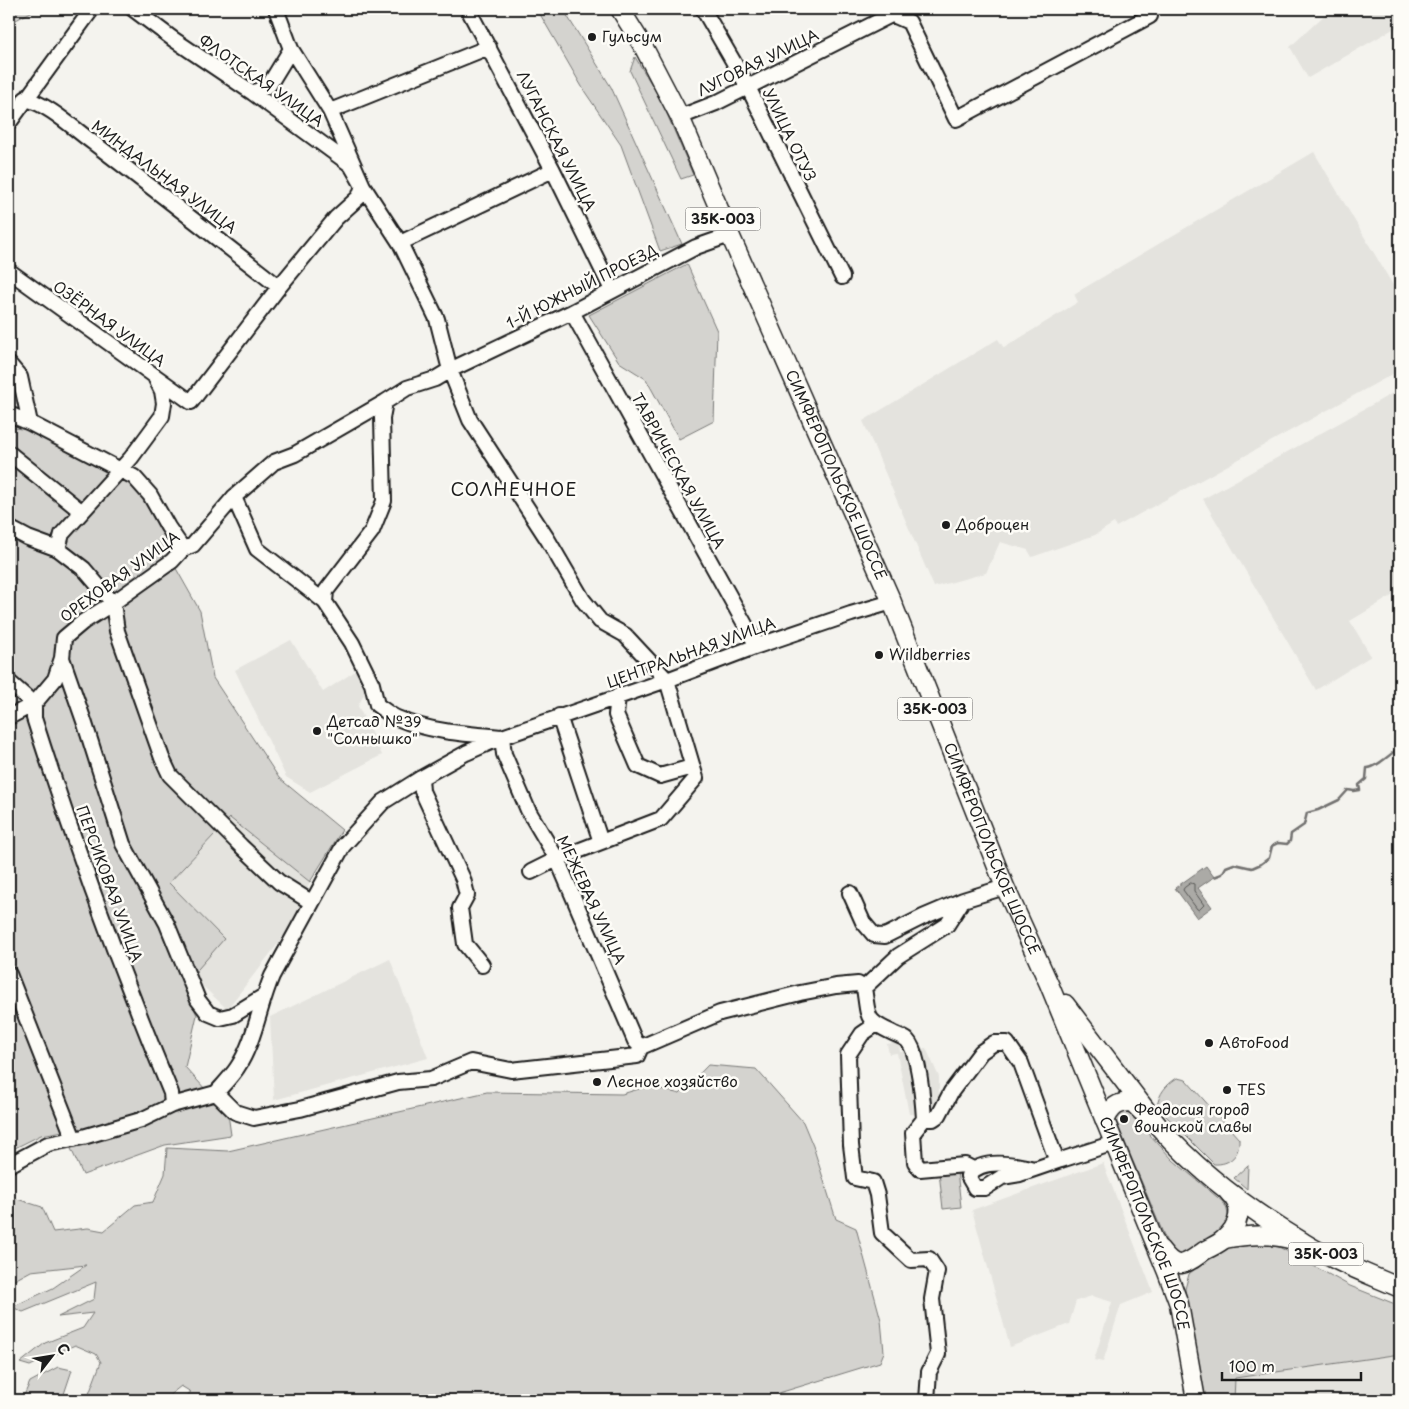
<svg xmlns="http://www.w3.org/2000/svg" width="1409" height="1409" font-family="'Playpen Sans',sans-serif">
	<style>
		.built { fill: #e4e3de }
		.green { fill: #d4d3cf; stroke: #787876 }
		.water { fill: #abaaa6; stroke: #72716f }
		.lines { fill: none; stroke-linecap: round; stroke-linejoin: round }
		.shore { stroke: #555553; stroke-width: 1 }
		.stream { stroke: #72716f; stroke-width: 2.5 }
		.minor-casing { stroke: #1c1c1c; stroke-width: 18 }
		.major-casing { stroke: #1c1c1c; stroke-width: 21 }
		.minor { stroke: #fdfcf7; stroke-width: 14 }
		.major { stroke: #fdfcf7; stroke-width: 18 }
		.poi-dot { fill: #1c1c1c; stroke: #fdfcf7; stroke-width: 2 }
		.labels { text-anchor: middle; stroke-width: 5; stroke-linejoin: round; paint-order: stroke }
		.shield { fill: #fdfcf7; stroke: #605f5e; stroke-width: 1 }
		.shield-label { font-size: 14px; font-weight: bold; fill: #1c1c1c }
		.poi-label { font-size: 15px; fill: #1c1c1c; stroke: #fdfcf7; text-anchor: start }
		.street-label { font-size: 15px; fill: #1c1c1c; stroke: #fdfcf7 }
		.quarter-label { font-size: 18px; letter-spacing: 1px; fill: #1c1c1c; stroke: #fdfcf7 }
	</style>
	<rect width="100%" height="100%" fill="#f4f3ee"/>
	<filter id="ink" filterUnits="userSpaceOnUse"><feTurbulence type="fractalNoise" baseFrequency=".02" numOctaves="2"/><feDisplacementMap in="SourceGraphic" scale="10" xChannelSelector="R" yChannelSelector="G"/><feConvolveMatrix kernelMatrix="1 2 1 2 8 2 1 2 1" color-interpolation-filters="sRGB"/></filter>
	<g filter="url(#ink)">
		<path class="built" d="M 1331,9 L 1400,9 L 1400,25 L 1308,78 L 1290,47 Z
			M 1314,152 L 1400,297 L 1400,370 L 1116,527 L 1114,523 L 1095,535 L 1032,557 L 1028,550 L 1000,542 L 986,573 L 934,587 L 863,421 L 998,339 L 1004,348 L 1078,302 L 1074,294 Z
			M 1400,389 L 1400,591 L 1350,621 L 1371,656 L 1316,690 L 1203,499 Z
			M 291,640 L 323,692 L 360,668 L 369,685 L 358,706 L 382,755 L 310,792 L 286,777 L 235,670 Z
			M 230,818 L 310,882 L 295,922 L 227,1009 L 192,976 L 169,883 Z
			M 390,959 L 428,1058 L 274,1100 L 270,1017 Z
			M 899,1042 L 900,1052 L 926,1048 L 939,1077 L 939,1103 L 928,1107 L 922,1115 L 909,1114 L 897,1053 L 889,1054 L 887,1044 Z
			M 1103,1163 L 1153,1292 L 1121,1305 L 1103,1362 L 1094,1360 L 1112,1302 L 1092,1296 L 1076,1301 L 1069,1324 L 1010,1347 L 972,1210 Z
			M 1400,1354 L 1400,1400 L 1234,1400 L 1235,1378 Z"/>
		<path class="green" d="M 9,9 L 39,9 C 28,12 20,19 9,23 Z
			M 537,9 L 563,9 L 611,87 L 682,244 L 660,251 L 621,145 L 585,92 Z
			M 635,57 L 661,100 L 693,175 L 681,179 L 630,71 Z
			M 687,264 L 717,331 L 714,421 L 679,439 L 646,379 L 619,362 L 589,315 Z
			M 9,427 L 27,430 L 124,475 L 146,494 L 174,545 L 169,556 L 200,611 L 213,678 L 279,778 L 342,830 L 310,882 L 230,818 L 169,883 L 224,939 L 192,976 L 183,984 L 197,1015 L 185,1067 L 228,1114 L 231,1135 L 165,1145 L 83,1175 L 63,1131 L 41,1135 L 9,1151 Z
			M 708,1065 L 756,1069 L 803,1122 L 813,1146 L 836,1219 L 856,1228 L 881,1320 L 884,1352 L 880,1362 L 779,1393 L 778,1400 L 180,1400 L 191,1392 L 181,1386 L 167,1397 L 159,1400 L 90,1400 L 89,1394 L 101,1362 L 96,1354 L 75,1345 L 30,1366 L 20,1363 L 45,1343 L 83,1328 L 93,1313 L 58,1317 L 94,1299 L 96,1282 L 23,1312 L 12,1307 L 53,1288 L 86,1265 L 31,1271 L 9,1283 L 9,1201 L 17,1199 L 42,1207 L 53,1232 L 88,1228 L 104,1231 L 135,1205 L 153,1202 L 165,1174 L 167,1148 L 228,1151 L 487,1092 L 622,1094 L 649,1086 L 680,1094 Z
			M 1177,1078 L 1186,1080 L 1239,1139 C 1240,1155 1230,1165 1214,1164 L 1157,1107 C 1159,1093 1166,1085 1177,1078 Z
			M 1127,1110 L 1173,1160 L 1223,1202 C 1237,1223 1219,1234 1202,1244 C 1197,1248 1188,1254 1181,1254 C 1175,1254 1172,1249 1168,1245 L 1114,1116 Z
			M 1248,1165 L 1247,1189 L 1234,1178 Z
			M 957,1171 L 961,1207 L 943,1209 L 939,1172 Z
			M 1261,1244 L 1279,1247 L 1350,1286 L 1400,1306 L 1400,1354 L 1235,1378 L 1234,1400 L 1204,1400 L 1185,1289 L 1189,1274 L 1206,1259 L 1226,1248 L 1241,1245 Z
			M 58,1367 L 72,1370 L 64,1394 L 59,1400 L 22,1400 L 30,1382 Z"/>
		<path class="water" d="M 1206,866 L 1214,877 L 1198,888 L 1212,907 L 1197,918 L 1175,888 Z"/>
		<g class="lines">
			<path class="shore" d="M 1191,883 L 1194,884 L 1194,891 L 1204,905 L 1199,910 L 1197,909 L 1183,890 L 1184,888 Z"/>
			<path class="stream" d="M 9,13 L 12,9
				M 1214,877 L 1222,874 L 1226,867 L 1234,864 L 1252,868 L 1261,864 L 1269,858 L 1272,846 L 1278,843 L 1287,844 L 1290,841 L 1291,834 L 1304,825 L 1307,813 L 1318,810 L 1339,800 L 1348,790 L 1354,791 L 1360,790 L 1359,785 L 1366,779 L 1367,768 C 1375,769 1393,752 1400,747"/>
			<g class="minor-casing">
				<path id="minor" d="M 276,9 L 291,49 L 330,111 L 363,186 L 400,243 L 437,319 L 450,370 L 470,420 L 548,540 L 583,600 L 600,621 L 625,635 L 667,680 L 696,778 L 661,819 L 557,859 L 531,872
					M 468,9 L 553,170 L 612,290
					M 703,9 L 748,87 L 842,277
					M 891,9 L 891,14 L 909,22 L 956,119 L 1150,16
					M 253,93 L 269,85 L 291,49
					M 25,99 C 49,104 75,130 95,144 C 157,191 218,239 279,287
					M 330,111 L 489,47
					M 680,117 L 716,103 L 903,9
					M 9,123 L 92,9
					M 400,243 L 553,170
					M 9,271 L 191,402 L 279,287 L 336,218 L 359,197 L 363,186 L 351,165 L 253,93 L 173,39 L 133,9
					M 572,312 L 757,646
					M 9,364 L 20,377 L 30,423 L 134,477 L 150,495 L 168,527 L 183,549
					M 9,414 L 30,423
					M 9,453 L 82,512
					M 234,497 L 257,549 L 325,602 L 352,643 L 372,684 L 377,705 C 383,709 390,715 397,718 C 430,732 466,734 502,737 L 504,754 L 528,810 L 557,859 L 635,1041 L 641,1047
					M 9,528 L 28,538 L 58,549 L 84,569 L 113,603 L 117,631 L 162,758 L 170,775 L 241,846 L 279,882 L 311,902
					M 58,549 L 62,534 L 131,458 L 162,416 L 164,403 L 162,391 L 156,379
					M 325,602 L 326,591 L 372,531 L 384,501 L 382,418 L 385,402
					M 62,658 L 85,724 L 123,844 L 167,924 L 198,1000 L 208,1013 L 220,1018 L 233,1015 L 264,996
					M 9,682 L 34,704 L 34,718 C 74,844 120,970 171,1093 L 172,1105
					M 618,696 L 616,715 L 638,766 L 660,776 L 692,767
					M 559,716 L 601,842
					M 9,717 L 34,704 L 55,679 L 62,658 L 64,638 L 83,622 L 113,603 L 172,561 L 183,549 L 193,545 L 234,497 L 274,462 L 295,454 L 385,402 L 407,388 L 435,379 L 450,370 L 572,312 L 696,247 L 730,235
					M 421,778 L 422,791 L 463,879 L 467,895 L 460,908 L 465,944 L 482,965
					M 850,893 L 863,922 L 874,935 L 885,936 L 923,917 L 963,900
					M 9,974 L 74,1139
					M 864,988 C 869,1018 864,1020 893,1033 C 897,1035 903,1037 907,1040 C 919,1052 923,1102 924,1119 L 933,1119 L 939,1115 L 951,1092 L 981,1052 L 994,1043 L 1007,1043 L 1021,1063 L 1056,1159 L 1061,1160 L 1114,1143
					M 875,1025 L 862,1034 L 848,1055 L 851,1145 L 855,1178 L 873,1182 L 877,1195 L 882,1233 L 911,1260 L 929,1259 L 937,1271 L 932,1299 L 938,1354 L 929,1372 L 927,1400
					M 216,1093 C 223,1085 231,1077 237,1068 C 255,1041 259,1006 272,976 L 343,846 L 383,802 L 421,778 L 466,753 L 502,737 L 667,680 L 757,646 L 851,614 L 892,602
					M 216,1093 L 235,1112 L 254,1118 L 300,1109 L 398,1082 L 431,1079 L 471,1062 L 511,1070 L 637,1056 L 641,1047 L 720,1013 L 800,993 L 836,986 L 858,984 L 864,988 L 898,956 L 947,925 L 963,900 L 1005,887
					M 924,1119 L 913,1133 L 915,1162 L 920,1169 L 965,1165 L 973,1169
					M 9,1165 L 48,1144 L 83,1137 L 141,1120 L 172,1105 L 216,1093
					M 1034,1169 C 1015,1164 981,1157 968,1176 L 975,1188 L 985,1188 L 1002,1177 L 1020,1174 L 1061,1160"/>
			</g>
			<g class="major-casing">
				<g id="major">
					<path id="s1" d="M 620,9 L 643,46 L 680,117 L 730,235 L 892,602 L 1005,887 L 1049,984 L 1167,1272 L 1179,1304 L 1196,1400"/>
					<path d="M 1065,1004 L 1159,1127 C 1199,1172 1251,1211 1303,1242 C 1333,1261 1368,1274 1400,1288"/>
					<path d="M 1105,1121 C 1111,1107 1117,1102 1132,1102 L 1142,1112"/>
					<path d="M 1224,1239 C 1248,1235 1270,1233 1293,1240"/>
					<path d="M 1160,1249 C 1165,1255 1171,1265 1181,1264 C 1189,1263 1197,1256 1204,1251 C 1211,1247 1219,1244 1224,1239 C 1239,1226 1245,1207 1229,1193"/>
				</g>
			</g>
			<use href="#minor" class="minor"/>
			<use href="#major" class="major"/>
		</g>
	</g>
	<g class="poi-dot">
		<circle cx="592" cy="37" r="5"/>
		<circle cx="946" cy="525" r="5"/>
		<circle cx="879" cy="655" r="5"/>
		<circle cx="317" cy="731" r="5"/>
		<circle cx="1209" cy="1043" r="5"/>
		<circle cx="597" cy="1082" r="5"/>
		<circle cx="1227" cy="1090" r="5"/>
		<circle cx="1124" cy="1119" r="5"/>
	</g>
	<g class="labels">
		<g class="shield">
			<rect x="685.5" y="207.5" width="75" height="23" rx="4"/>
			<rect x="897.5" y="697.5" width="75" height="23" rx="4"/>
			<rect x="1288.5" y="1242.5" width="75" height="23" rx="4"/>
		</g>
		<g class="shield-label">
			<text x="723" y="224">35К-003</text>
			<text x="935" y="714">35К-003</text>
			<text x="1326" y="1259">35К-003</text>
		</g>
		<g class="poi-label">
			<text x="602" y="42">Гульсум</text>
			<text x="956" y="530">Доброцен</text>
			<text x="889" y="660">Wildberries</text>
			<text x="327" y="727">Детсад №39<tspan x="327" dy="17">"Солнышко"</tspan></text>
			<text x="1219" y="1048">АвтоFood</text>
			<text x="607" y="1087">Лесное хозяйство</text>
			<text x="1237" y="1095">TES</text>
			<text x="1134" y="1115">Феодосия город<tspan x="1134" dy="17">воинской славы</tspan></text>
		</g>
		<g class="street-label">
			<text transform="translate(758 63) rotate(-26)" y="5">ЛУГОВАЯ УЛИЦА</text>
			<text transform="translate(261 81) rotate(35)" y="5">ФЛОТСКАЯ УЛИЦА</text>
			<text transform="translate(789 135) rotate(64)" y="5">УЛИЦА ОТУЗ</text>
			<text transform="translate(556 141) rotate(63)" y="5">ЛУГАНСКАЯ УЛИЦА</text>
			<text transform="translate(164 177) rotate(37)" y="5">МИНДАЛЬНАЯ УЛИЦА</text>
			<text transform="translate(582 287) rotate(-27)" y="5">1-Й ЮЖНЫЙ ПРОЕЗД</text>
			<text transform="translate(109 324) rotate(36)" y="5">ОЗЁРНАЯ УЛИЦА</text>
			<text transform="translate(678 471) rotate(61)" y="5">ТАВРИЧЕСКАЯ УЛИЦА</text>
			<text dy="5" stroke="none"><textPath href="#s1" startOffset="514">СИМФЕРОПОЛЬСКОЕ ШОССЕ</textPath></text>
			<text transform="translate(120 577) rotate(-36)" y="5">ОРЕХОВАЯ УЛИЦА</text>
			<text transform="translate(691 653) rotate(-20)" y="5">ЦЕНТРАЛЬНАЯ УЛИЦА</text>
			<text dy="5" stroke="none"><textPath href="#s1" startOffset="919">СИМФЕРОПОЛЬСКОЕ ШОССЕ</textPath></text>
			<text transform="translate(109 884) rotate(70)" y="5">ПЕРСИКОВАЯ УЛИЦА</text>
			<text transform="translate(591 900) rotate(65)" y="5">МЕЖЕВАЯ УЛИЦА</text>
			<text dy="5" stroke="none"><textPath href="#s1" startOffset="1324">СИМФЕРОПОЛЬСКОЕ ШОССЕ</textPath></text>
		</g>
		<g class="quarter-label">
			<text x="514" y="496">СОЛНЕЧНОЕ</text>
		</g>
	</g>
	<rect width="1409" height="1409" fill="none" stroke="#fdfcf7" stroke-width="30"/>
	<rect x="15" y="15" width="1379" height="1379" fill="none" stroke="#1c1c1c" stroke-width="2" filter="url(#ink)"/>
	<g transform="translate(52 1356) rotate(59)" stroke="#fdfcf7" stroke-width="4" paint-order="stroke">
	<path d="M0-4L9 19L0 12L-9 19Z" fill="#1c1c1c"/>
	<text y="-8" font-size="14" font-weight="bold" text-anchor="middle" fill="#1c1c1c">С</text>
	</g>
	<path d="M1222 1372v8h139v-8" fill="none" stroke="#1c1c1c" stroke-width="2.5"/>
	<text x="1229" y="1372" font-size="15" fill="#1c1c1c" stroke="#fdfcf7" stroke-width="4" paint-order="stroke">100 m</text>
</svg>
